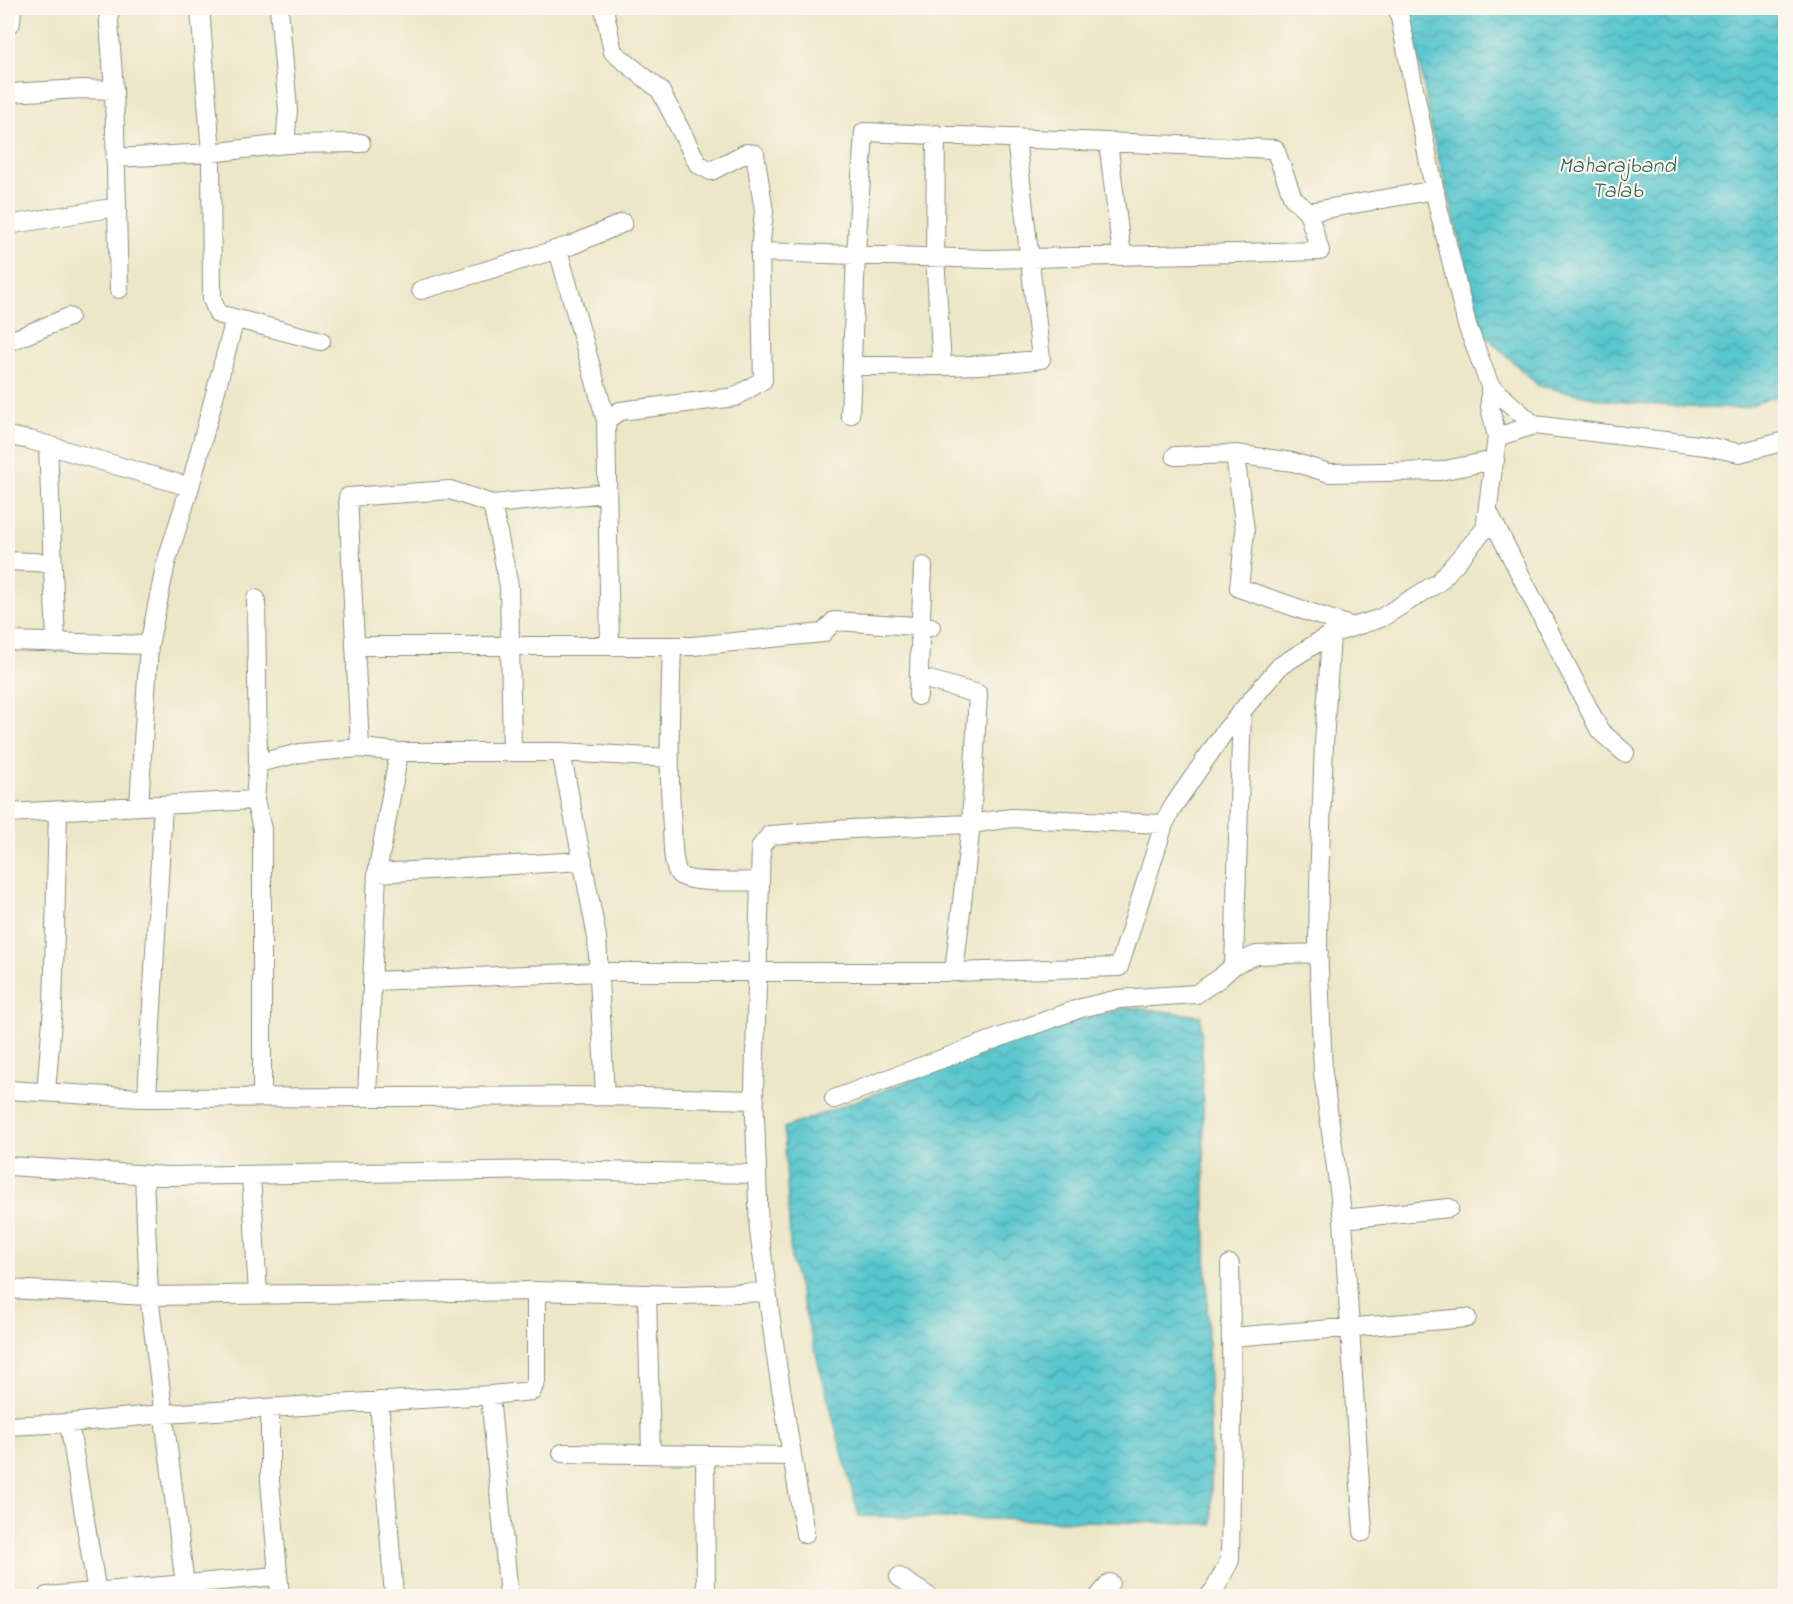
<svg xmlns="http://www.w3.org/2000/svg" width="1793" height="1604" font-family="'Indie Flower',sans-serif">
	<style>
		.water { fill: url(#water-waves); stroke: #3c8281; stroke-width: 1.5 }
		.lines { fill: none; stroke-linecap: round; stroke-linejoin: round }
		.minor-casing { stroke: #86927e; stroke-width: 20 }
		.minor { stroke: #fff; stroke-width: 18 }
		.labels { text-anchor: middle; stroke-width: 4.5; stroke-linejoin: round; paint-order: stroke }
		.water-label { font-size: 22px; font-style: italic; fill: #2d5f5a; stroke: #fbf7ec }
	</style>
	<defs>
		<pattern id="water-waves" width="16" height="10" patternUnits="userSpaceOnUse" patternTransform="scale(1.5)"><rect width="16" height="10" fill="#58c6ce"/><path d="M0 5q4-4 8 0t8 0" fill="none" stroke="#48a2a8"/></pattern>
	</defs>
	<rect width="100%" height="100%" fill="#fbf7ec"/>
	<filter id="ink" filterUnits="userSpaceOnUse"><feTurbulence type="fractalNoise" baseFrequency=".0167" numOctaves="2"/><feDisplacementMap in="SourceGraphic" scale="12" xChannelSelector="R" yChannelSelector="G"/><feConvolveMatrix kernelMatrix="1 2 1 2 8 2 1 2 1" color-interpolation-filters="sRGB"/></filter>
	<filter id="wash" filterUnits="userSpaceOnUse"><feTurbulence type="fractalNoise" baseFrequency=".008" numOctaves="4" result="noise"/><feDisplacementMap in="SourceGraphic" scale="24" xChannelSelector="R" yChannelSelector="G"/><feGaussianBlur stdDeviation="1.35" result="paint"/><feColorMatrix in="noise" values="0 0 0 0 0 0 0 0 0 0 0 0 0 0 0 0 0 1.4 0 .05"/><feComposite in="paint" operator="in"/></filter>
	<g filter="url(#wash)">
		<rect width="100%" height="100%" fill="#ede6c8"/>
		<path class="water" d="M 1410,8 L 1785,8 L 1785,393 L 1743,408 L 1698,408 L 1613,401 L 1539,386 L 1484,334 L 1433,137 Z
			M 1128,1007 L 1201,1016 L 1212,1524 L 859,1516 L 791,1259 L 784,1128 L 1033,1034 Z"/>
	</g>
	<g filter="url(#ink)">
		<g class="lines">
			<g class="minor-casing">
				<path id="minor" d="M 108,8 L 114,90 L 119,289
					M 200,8 L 211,153 L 212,299 L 218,314 L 321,341
					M 279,8 L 288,110 L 285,144
					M 604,8 L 613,52 L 660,90 L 698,164 L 711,171 L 746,153 L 755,154 L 764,211 L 760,252 L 763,380 L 735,397 L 620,411 L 606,420 L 610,646
					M 1398,8 L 1437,203 L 1467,325 L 1490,386 L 1534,425 L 1706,446 L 1739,453 L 1786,441
					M 11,23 L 12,8
					M 8,93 L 82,89 L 114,90
					M 936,134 L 935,257 L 942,366
					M 1108,142 L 1122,256
					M 115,158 L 211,153 L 285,144 L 361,143
					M 1308,212 L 1435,190
					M 8,225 L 117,207
					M 558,250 L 606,420
					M 760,252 C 836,254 912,256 988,259 L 1320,251 L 1308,212 L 1293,198 L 1275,149 L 864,132 L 856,254 L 850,415
					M 421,290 L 572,245 L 623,223
					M 8,342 L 69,317
					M 852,366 C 915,366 979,368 1041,359 L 1016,138
					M 8,436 L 30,440 L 190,487
					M 1497,437 L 1534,425
					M 48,445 L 56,643
					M 1235,454 L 1245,531 L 1239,588 L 1353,627
					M 1175,456 L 1235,454 L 1293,462 L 1329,473 L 1440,471 L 1495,460
					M 492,504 L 509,586 L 512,752
					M 1488,511 L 1600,731 L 1625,753
					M 8,561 L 53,563
					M 256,599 L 258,763 L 255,800 L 262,829 L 262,1097
					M 1331,634 L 1324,743 L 1319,884 L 1318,944 L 1323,1073 L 1343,1219 L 1363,1532
					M 8,641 L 149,645 L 139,806
					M 149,645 L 166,563 L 190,487 L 235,319
					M 356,646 L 693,646 L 823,633 L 834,621 L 931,627
					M 672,646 C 670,707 668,768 672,829 C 673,841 672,865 679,874 C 687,884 745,881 760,881
					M 919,677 L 978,694 L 971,824 L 954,972
					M 918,696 L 923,566
					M 360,748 L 348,497 L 450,490 L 492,504 L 607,493
					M 561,752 L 597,937 L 605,1096
					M 258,763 L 300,753 L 360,748 L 399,752 L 561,752 L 669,758
					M 8,813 L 255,800
					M 377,873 L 583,861
					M 1234,965 L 1242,710
					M 373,981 L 599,972 L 954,972 L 1119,967 L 1164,824 L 1174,805 L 1225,731 L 1280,666 L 1331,634 L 1381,618 L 1439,582 L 1485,529 L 1497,437 L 1490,407 L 1490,386
					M 8,1090 L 141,1098 L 605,1096 L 755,1100
					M 46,1092 L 53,1008 L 58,811
					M 367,1097 L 377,873 L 399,752
					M 147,1098 L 163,805
					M 834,1099 L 1006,1035 L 1081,1008 L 1119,999 L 1196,994 L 1220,978 L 1234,965 L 1256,955 L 1319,953
					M 8,1166 L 168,1176 L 546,1170 L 757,1174
					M 144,1175 L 149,1296 L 185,1585
					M 251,1175 L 258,1294
					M 1343,1219 L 1449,1208
					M 8,1289 L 149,1296 L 536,1291 L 682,1295 L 767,1292
					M 647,1294 L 651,1454
					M 1231,1337 L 1467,1318
					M 490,1395 L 509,1596
					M 379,1401 L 394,1596
					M 270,1408 L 270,1481 L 280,1596
					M 69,1423 L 97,1593
					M 8,1426 L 69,1423 L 163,1414 L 490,1395 L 532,1391 L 536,1381 L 536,1291
					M 562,1453 L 792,1456
					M 705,1455 L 706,1596
					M 805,1534 L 777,1364 L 759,1231 L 754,1088 L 761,846 L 770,835 L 851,829 L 971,824 L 1011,818 L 1164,824
					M 899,1577 L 928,1596
					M 47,1596 L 277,1576
					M 1099,1596 L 1110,1583
					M 1209,1596 L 1215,1589 L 1230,1560 L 1232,1412 L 1230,1264"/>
			</g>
			<use href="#minor" class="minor"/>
		</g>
	</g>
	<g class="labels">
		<g class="water-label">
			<text x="1617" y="172">Maharajband<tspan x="1617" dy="25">Talab</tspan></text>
		</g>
	</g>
	<rect width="1793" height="1604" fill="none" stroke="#fbf7ec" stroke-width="30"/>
</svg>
